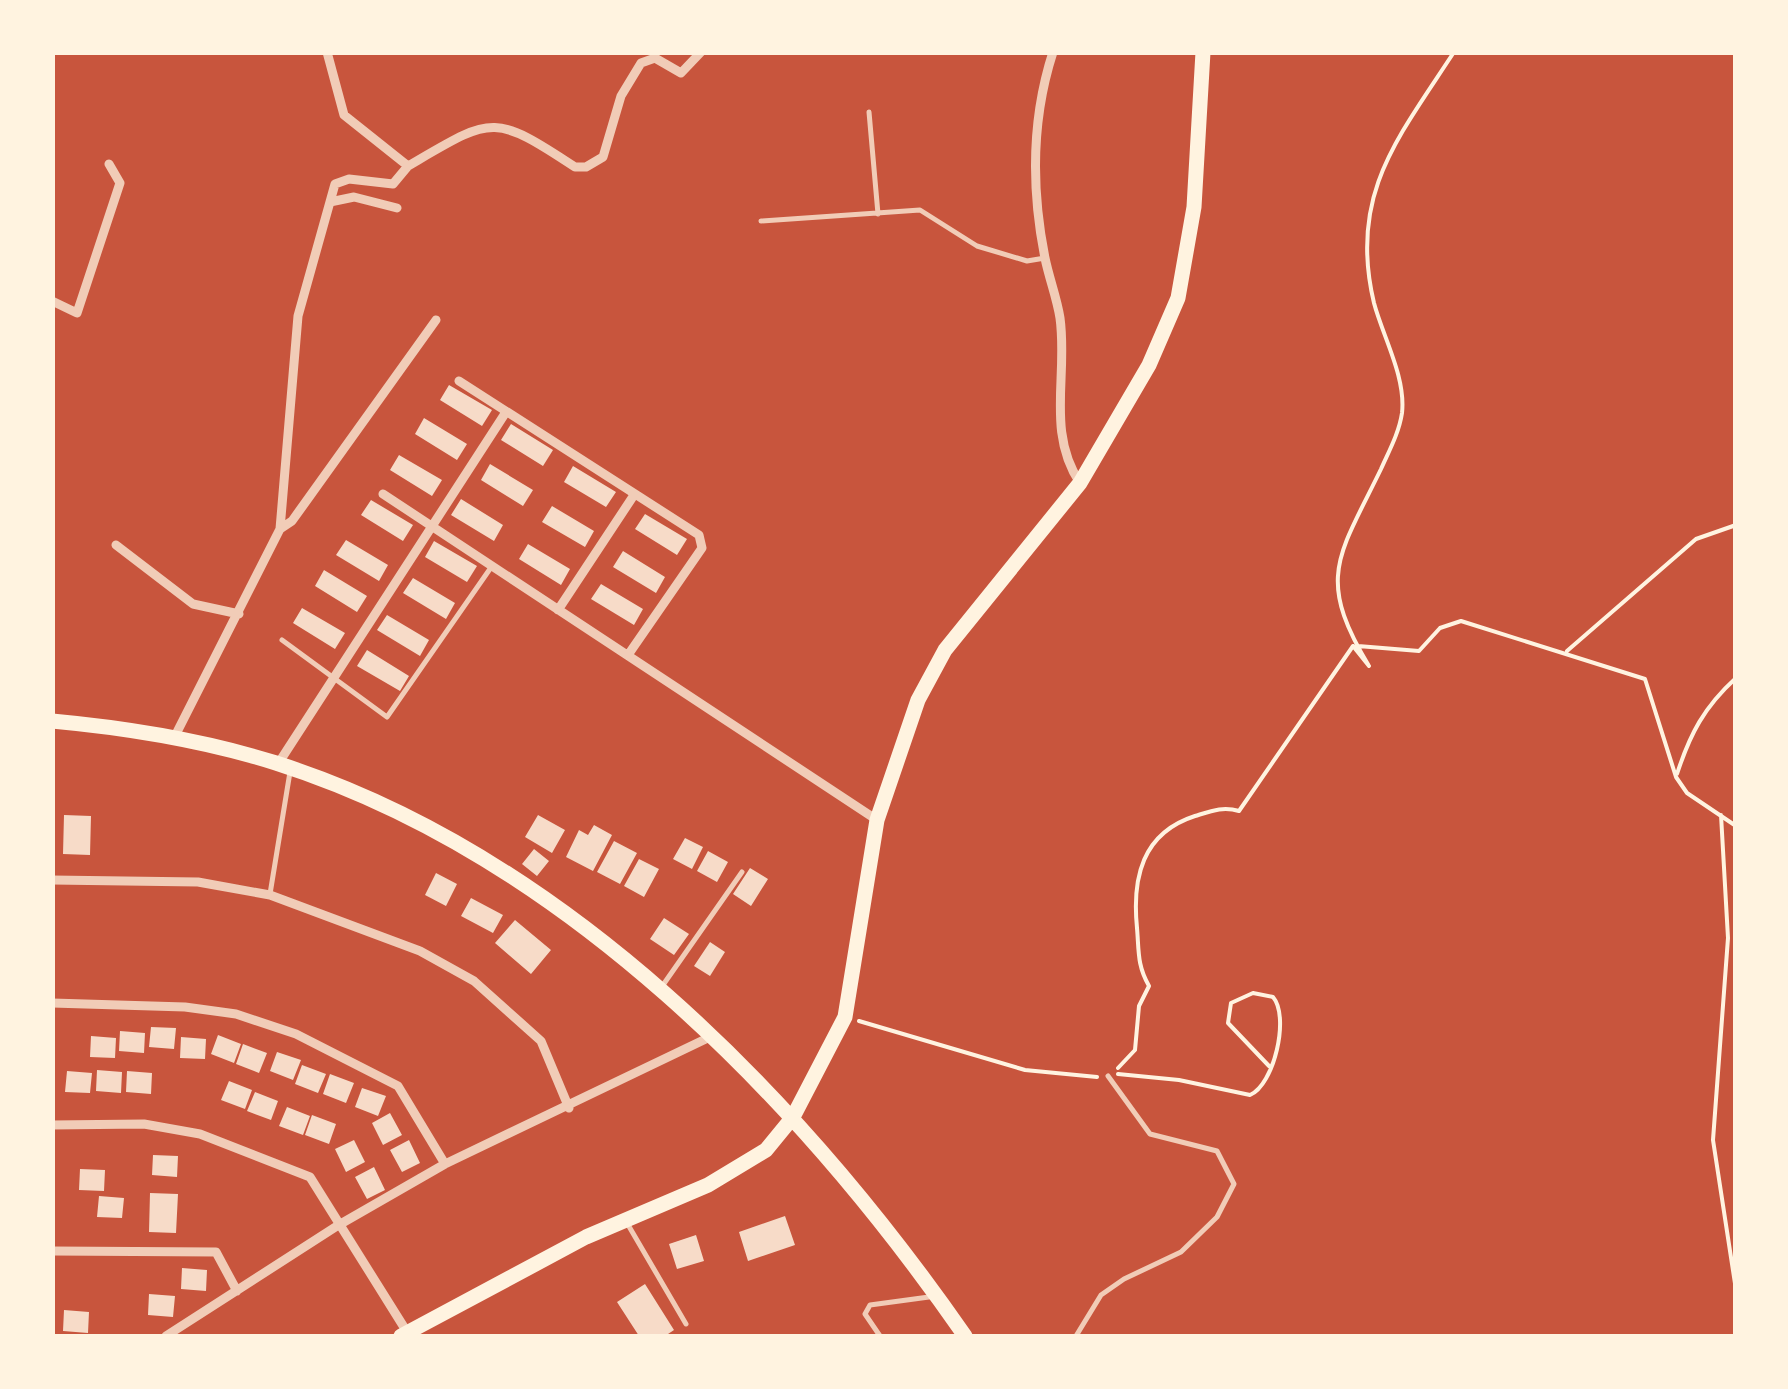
<svg xmlns="http://www.w3.org/2000/svg" width="1788" height="1389" font-family="'Golos Text',sans-serif">
	<style>
		.building { fill: #f7dbc8 }
		.lines { fill: none; stroke-linecap: round; stroke-linejoin: round }
		.path { stroke: #fff3e0; stroke-width: 4 }
		.service { stroke: #f1ccb7; stroke-width: 5 }
		.minor { stroke: #f1ccb7; stroke-width: 9 }
		.primary { stroke: #fff3e0; stroke-width: 15 }
	</style>
	<rect width="100%" height="100%" fill="#c8553d"/>
	<path class="building" d="M 449,385 L 492,410 L 482,426 L 440,400 Z
		M 424,418 L 467,444 L 457,460 L 415,434 Z
		M 511,424 L 553,450 L 543,466 L 501,440 Z
		M 399,455 L 442,480 L 432,496 L 390,470 Z
		M 490,464 L 533,490 L 523,506 L 481,480 Z
		M 573,466 L 616,492 L 606,507 L 564,482 Z
		M 461,499 L 503,525 L 494,541 L 451,515 Z
		M 371,500 L 413,525 L 403,541 L 361,515 Z
		M 552,506 L 594,531 L 585,547 L 542,522 Z
		M 645,514 L 687,539 L 677,555 L 635,529 Z
		M 346,540 L 388,565 L 379,581 L 336,555 Z
		M 434,541 L 477,566 L 467,582 L 425,557 Z
		M 528,544 L 570,569 L 561,585 L 519,559 Z
		M 623,551 L 665,577 L 656,593 L 613,567 Z
		M 324,570 L 367,596 L 357,612 L 315,586 Z
		M 413,578 L 455,603 L 446,619 L 403,593 Z
		M 601,584 L 643,609 L 634,625 L 591,599 Z
		M 302,608 L 345,633 L 335,649 L 293,623 Z
		M 387,615 L 429,640 L 420,656 L 377,630 Z
		M 367,650 L 409,676 L 400,691 L 357,666 Z
		M 64,815 L 91,816 L 90,855 L 63,854 Z
		M 538,815 L 565,830 L 552,853 L 525,837 Z
		M 594,825 L 612,835 L 593,871 L 566,857 L 579,830 L 588,835 Z
		M 685,838 L 703,847 L 692,869 L 673,859 Z
		M 614,841 L 637,853 L 620,884 L 597,872 Z
		M 534,849 L 549,861 L 537,876 L 522,864 Z
		M 708,851 L 728,862 L 717,882 L 697,871 Z
		M 639,859 L 659,869 L 644,897 L 624,886 Z
		M 750,868 L 768,879 L 751,906 L 733,894 Z
		M 436,873 L 457,884 L 446,906 L 425,895 Z
		M 471,898 L 503,915 L 493,933 L 461,916 Z
		M 664,918 L 689,934 L 674,955 L 650,939 Z
		M 515,920 L 551,950 L 531,974 L 495,943 Z
		M 710,942 L 725,952 L 710,976 L 694,966 Z
		M 151,1027 L 176,1028 L 174,1049 L 149,1047 Z
		M 120,1031 L 145,1033 L 144,1053 L 119,1051 Z
		M 218,1035 L 241,1044 L 234,1063 L 211,1054 Z
		M 91,1036 L 116,1038 L 115,1058 L 90,1057 Z
		M 181,1037 L 206,1039 L 205,1059 L 180,1058 Z
		M 243,1044 L 267,1053 L 259,1073 L 236,1064 Z
		M 277,1052 L 301,1060 L 293,1080 L 270,1071 Z
		M 302,1065 L 326,1074 L 318,1093 L 295,1084 Z
		M 97,1070 L 122,1072 L 121,1093 L 96,1091 Z
		M 67,1071 L 92,1073 L 90,1093 L 65,1092 Z
		M 127,1071 L 152,1073 L 151,1094 L 126,1092 Z
		M 330,1074 L 354,1083 L 346,1103 L 323,1094 Z
		M 229,1081 L 252,1090 L 245,1109 L 221,1100 Z
		M 362,1088 L 386,1096 L 378,1116 L 355,1107 Z
		M 255,1092 L 278,1101 L 271,1120 L 247,1111 Z
		M 287,1107 L 310,1116 L 303,1135 L 279,1126 Z
		M 390,1113 L 402,1135 L 383,1145 L 372,1123 Z
		M 312,1115 L 336,1124 L 329,1144 L 305,1135 Z
		M 354,1140 L 365,1162 L 346,1172 L 335,1149 Z
		M 409,1140 L 420,1163 L 402,1172 L 390,1150 Z
		M 153,1155 L 178,1156 L 177,1177 L 152,1175 Z
		M 374,1167 L 385,1190 L 367,1199 L 355,1177 Z
		M 80,1169 L 105,1170 L 104,1191 L 79,1190 Z
		M 150,1193 L 178,1194 L 176,1233 L 149,1232 Z
		M 99,1196 L 124,1198 L 122,1218 L 97,1217 Z
		M 785,1216 L 795,1245 L 748,1261 L 739,1232 Z
		M 696,1235 L 704,1261 L 677,1269 L 669,1244 Z
		M 182,1268 L 207,1270 L 206,1291 L 181,1289 Z
		M 645,1284 L 674,1330 L 665,1336 L 639,1336 L 617,1302 Z
		M 149,1294 L 175,1296 L 173,1317 L 148,1315 Z
		M 64,1310 L 89,1312 L 88,1333 L 63,1331 Z"/>
	<g class="lines">
		<path class="path" d="M 1353,646 L 1369,666 C 1315,577 1339,556 1381,469 C 1389,451 1399,433 1402,413 C 1406,377 1383,337 1374,303 C 1348,195 1398,138 1454,52
			M 1358,646 L 1419,651 L 1440,628 L 1461,621 L 1645,679 L 1676,777 L 1687,793 L 1736,826
			M 1567,651 L 1696,539 L 1736,525
			M 1677,774 C 1690,734 1704,707 1736,678
			M 1721,815 L 1728,938 L 1713,1140 L 1736,1290
			M 859,1021 L 1025,1070 L 1097,1077
			M 1118,1068 L 1135,1050 L 1139,1006 L 1149,986 C 1137,965 1139,951 1137,928 C 1132,878 1142,833 1195,816 C 1211,811 1223,806 1239,811 L 1353,646
			M 1118,1074 L 1179,1080 L 1250,1095 C 1274,1085 1290,1017 1273,997 L 1253,993 L 1231,1003 L 1228,1023 L 1269,1066"/>
		<path class="service" d="M 869,112 L 878,214
			M 761,221 L 920,210 L 977,246 L 1027,261 L 1045,258
			M 282,640 L 387,717 L 492,566
			M 270,894 L 290,772
			M 663,985 L 742,872
			M 627,1223 L 686,1324
			M 880,1336 L 865,1314 L 870,1305 L 929,1297
			M 1076,1336 L 1101,1295 L 1124,1279 L 1181,1252 L 1217,1217 L 1234,1184 L 1217,1151 L 1150,1134 L 1108,1076"/>
		<path class="minor" d="M 1053,52 C 1031,120 1031,188 1045,258 C 1049,278 1057,298 1060,318 C 1068,376 1046,432 1080,483
			M 408,166 C 492,117 492,112 575,167 L 586,167 L 603,157 L 621,96 L 641,63 L 655,58 L 681,73 L 701,52
			M 330,202 L 354,197 L 397,208
			M 52,301 L 77,313 L 120,183 L 109,164
			M 459,381 L 699,535 L 702,548 L 628,655
			M 383,494 L 877,820
			M 280,529 L 292,521 L 436,320
			M 116,545 L 193,604 L 239,614
			M 558,610 L 634,495
			M 174,738 L 280,529 L 298,316 L 335,184 L 349,179 L 393,184 L 408,166 L 344,115 L 327,52
			M 278,764 L 506,412
			M 52,880 L 198,882 L 270,895 L 420,951 L 474,981 L 541,1041 L 569,1108
			M 52,1003 L 185,1007 L 236,1014 L 296,1034 L 398,1086 L 445,1164
			M 52,1125 L 144,1124 L 200,1134 L 310,1177 L 407,1332
			M 52,1251 L 216,1252 L 237,1291
			M 166,1336 L 337,1226 L 445,1164 L 712,1036"/>
		<path class="primary" d="M 52,721 C 128,728 203,740 276,763 C 562,854 798,1096 965,1336
			M 401,1336 L 586,1237 L 708,1185 L 766,1150 L 793,1117 L 845,1017 L 877,820 L 918,700 L 945,650 L 1080,483 L 1149,365 L 1178,298 L 1194,207 L 1203,52"/>
	</g>
	<rect width="1788" height="1389" fill="none" stroke="#fff3e0" stroke-width="110"/>
</svg>
